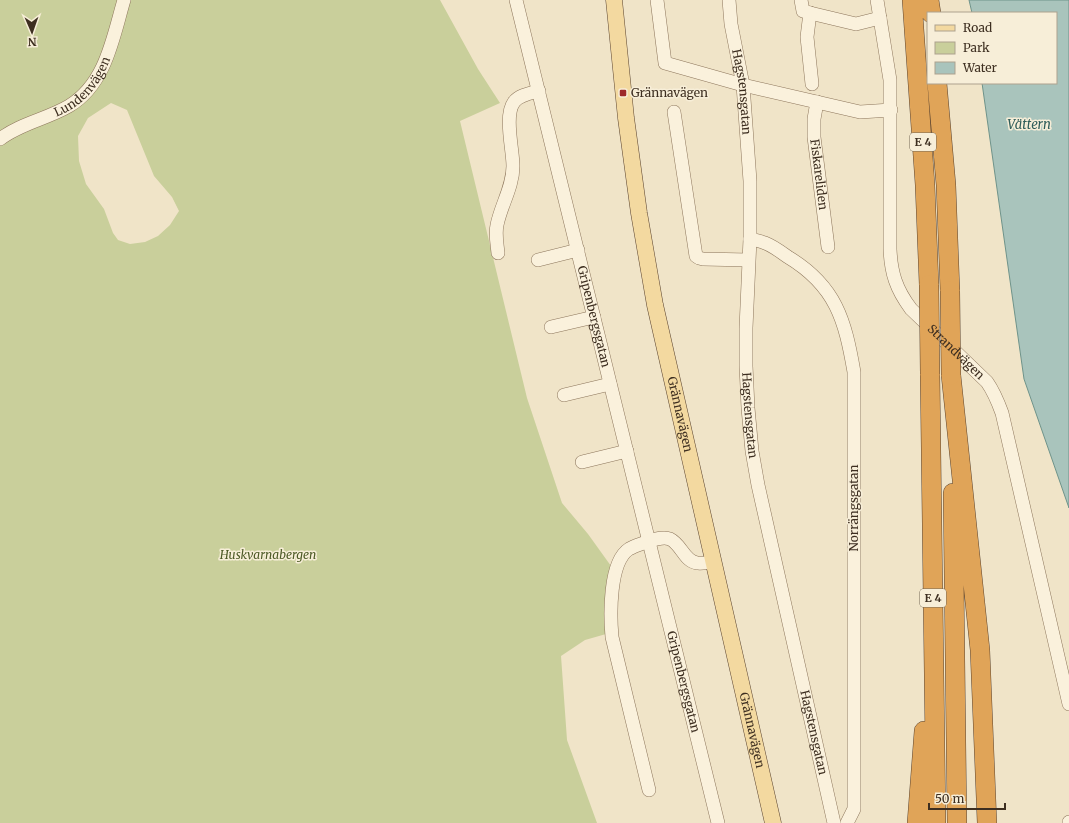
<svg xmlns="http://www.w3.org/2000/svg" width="1069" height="823" font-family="Merriweather,serif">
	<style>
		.green { fill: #c9cf9b; fill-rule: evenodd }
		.water { fill: #a9c4bc; stroke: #6f938a }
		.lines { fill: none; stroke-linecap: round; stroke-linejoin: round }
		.minor-casing { stroke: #8d765c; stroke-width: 14 }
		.major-casing { stroke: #5b4430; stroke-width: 17 }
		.highway-casing { stroke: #5b4430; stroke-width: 20 }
		.minor { stroke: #faf1dc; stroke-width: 13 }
		.major { stroke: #f3d9a0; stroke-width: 16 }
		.highway { stroke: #e0a458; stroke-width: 19 }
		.highway-bridge-casing { stroke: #5b4430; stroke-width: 20; stroke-linecap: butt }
		.highway-bridge { stroke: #e0a458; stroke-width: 19 }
		.poi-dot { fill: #9e2a2b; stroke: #f7eed8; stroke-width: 1.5 }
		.labels { text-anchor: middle; stroke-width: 3; stroke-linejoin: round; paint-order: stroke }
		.shield { fill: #f7eed8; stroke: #756857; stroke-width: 1 }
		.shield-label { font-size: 11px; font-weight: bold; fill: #3d2e20 }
		.street-label { font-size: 12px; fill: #3d2e20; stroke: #f7eed8 }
		.poi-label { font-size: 12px; fill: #3d2e20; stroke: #f7eed8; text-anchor: start }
		.park-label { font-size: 12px; font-style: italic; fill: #4d5a26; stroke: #f7eed8 }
		.water-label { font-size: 13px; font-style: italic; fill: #2f5d5a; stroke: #f7eed8 }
	</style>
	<rect width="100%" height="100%" fill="#f0e4c8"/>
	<path class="green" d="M 0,0 L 440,0 L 478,69 L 500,103 L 460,121 L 527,398 L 562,503 L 588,534 L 611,566 C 604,589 604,610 606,634 L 585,640 L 561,656 L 567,740 L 597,823 L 0,823 ZM 111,103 L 127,110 L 154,176 L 172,197 L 179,211 L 170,225 L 158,236 L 145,242 L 130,244 L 118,240 L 113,233 L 104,209 L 86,184 L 79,161 L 78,136 L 88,118 Z"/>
	<path class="water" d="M 969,0 L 1069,0 L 1069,508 L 1024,379 L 982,83 L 1056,83 L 1056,13 L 972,13 Z"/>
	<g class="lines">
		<g class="minor-casing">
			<g id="minor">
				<path id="s1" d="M 516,0 L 718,823"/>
				<path d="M 657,0 L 665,63 L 743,85 L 860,112 L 891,110"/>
				<path id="s2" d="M 729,0 L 731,24 L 743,85 L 750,181 L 750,239 L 746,328 L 746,366 L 748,408 L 752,451 L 758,485 L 834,823"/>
				<path d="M 801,0 L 803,11 L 810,13 L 856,24 L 880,18"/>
				<path id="s3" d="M 877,0 L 890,80 L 890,249 C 891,273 896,289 911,309 L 987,382 C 994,392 998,402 1002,413 L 1069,704"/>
				<path d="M 810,13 L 807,37 L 812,84"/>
				<path id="s4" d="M 817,102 L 814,119 L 814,137 L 828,247"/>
				<path d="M 674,112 L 696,256 L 699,258 L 703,259 L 748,260"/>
				<path id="s5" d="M 0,139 C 21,123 47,119 69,106 C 106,84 113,37 124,0"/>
				<path d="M 750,239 C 755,240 760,241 765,243 C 773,246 781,252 788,257 C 836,286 845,320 854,372 L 854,809 L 847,823"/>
				<path d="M 498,253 C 497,243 495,234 497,225 C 501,205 513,187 513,166 C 513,150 504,115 514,102 C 519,95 531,93 539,91"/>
				<path d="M 538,260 L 578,250"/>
				<path d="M 551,327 L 594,317"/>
				<path d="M 564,395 L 610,384"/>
				<path d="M 582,462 L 627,451"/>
				<path d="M 649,790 L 612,637 C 610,615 609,562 629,549 C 634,546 641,544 646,542 C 653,540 663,536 670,539 C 682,545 684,561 697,563 C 702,564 708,562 713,562"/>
				<path d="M 1069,823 L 1069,822"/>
			</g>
		</g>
		<g class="major-casing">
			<g id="major">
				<path id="s6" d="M 614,0 L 626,118 L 639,213 L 655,305 L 773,823"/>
			</g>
		</g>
		<g class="highway-casing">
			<path id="highway" d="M 912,0 L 925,185 L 929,285
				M 929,0 L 931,13
				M 937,83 L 946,185 L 950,291
				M 930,374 L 936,823
				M 951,375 L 980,650 L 987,823
				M 953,493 L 957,823
				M 917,823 L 924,731"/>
		</g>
		<use href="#minor" class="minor"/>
		<use href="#major" class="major"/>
		<use href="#highway" class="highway"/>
		<g class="highway-bridge-casing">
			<path id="highway-bridge" d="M 929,285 L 930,374
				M 950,291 L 951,375"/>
		</g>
		<use href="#highway-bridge" class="highway-bridge"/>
	</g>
	<rect class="poi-dot" x="619" y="89" width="8" height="8" rx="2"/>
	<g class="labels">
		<g class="shield">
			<rect x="910" y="133" width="26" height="18" rx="3"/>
			<rect x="920" y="589" width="26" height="18" rx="3"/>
		</g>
		<g class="shield-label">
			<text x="923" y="146">E 4</text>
			<text x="933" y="602">E 4</text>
		</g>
		<g class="street-label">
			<text dy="4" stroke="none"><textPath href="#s5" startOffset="100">Lundenvägen</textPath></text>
			<text dy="4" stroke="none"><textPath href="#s2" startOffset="93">Hagstensgatan</textPath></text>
			<text dy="4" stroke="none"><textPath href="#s4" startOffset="73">Fiskareliden</textPath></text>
			<text dy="4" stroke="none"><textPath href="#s1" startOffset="326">Gripenbergsgatan</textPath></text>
			<text dy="4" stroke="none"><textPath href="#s3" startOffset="377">Strandvägen</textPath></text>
			<text dy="4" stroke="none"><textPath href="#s6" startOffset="420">Grännavägen</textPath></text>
			<text dy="4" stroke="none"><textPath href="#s2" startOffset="417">Hagstensgatan</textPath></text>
			<text transform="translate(854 508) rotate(-90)" y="4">Norrängsgatan</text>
			<text dy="4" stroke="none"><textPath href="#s1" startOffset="702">Gripenbergsgatan</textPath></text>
			<text dy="4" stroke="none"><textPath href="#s6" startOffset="744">Grännavägen</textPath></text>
			<text dy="4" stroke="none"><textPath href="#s2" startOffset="741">Hagstensgatan</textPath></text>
		</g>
		<g class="poi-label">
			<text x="631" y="97">Grännavägen</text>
		</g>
		<g class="park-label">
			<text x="268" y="559">Huskvarnabergen</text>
		</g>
		<g class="water-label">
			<text x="1029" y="129">Vättern</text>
		</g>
	</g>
	<rect x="927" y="12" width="130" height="72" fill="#f7eed8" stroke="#ada18e"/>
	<rect x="935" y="25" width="20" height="6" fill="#f3d9a0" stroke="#ada18e"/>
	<text x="963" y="32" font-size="12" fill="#3d2e20">Road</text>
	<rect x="935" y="42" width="20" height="12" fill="#c9cf9b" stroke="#ada18e"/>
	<text x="963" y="52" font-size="12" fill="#3d2e20">Park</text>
	<rect x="935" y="62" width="20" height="12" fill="#a9c4bc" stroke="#ada18e"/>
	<text x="963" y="72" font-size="12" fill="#3d2e20">Water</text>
	<g transform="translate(32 32) rotate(178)" stroke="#f7eed8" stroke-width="3" paint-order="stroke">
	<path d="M0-3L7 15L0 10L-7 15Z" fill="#3d2e20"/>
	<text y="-6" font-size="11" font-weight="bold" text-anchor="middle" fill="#3d2e20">N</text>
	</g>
	<path d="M929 803v6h76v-6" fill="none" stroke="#3d2e20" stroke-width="2"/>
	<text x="935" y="803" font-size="12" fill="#3d2e20" stroke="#f7eed8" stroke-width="3" paint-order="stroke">50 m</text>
</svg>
